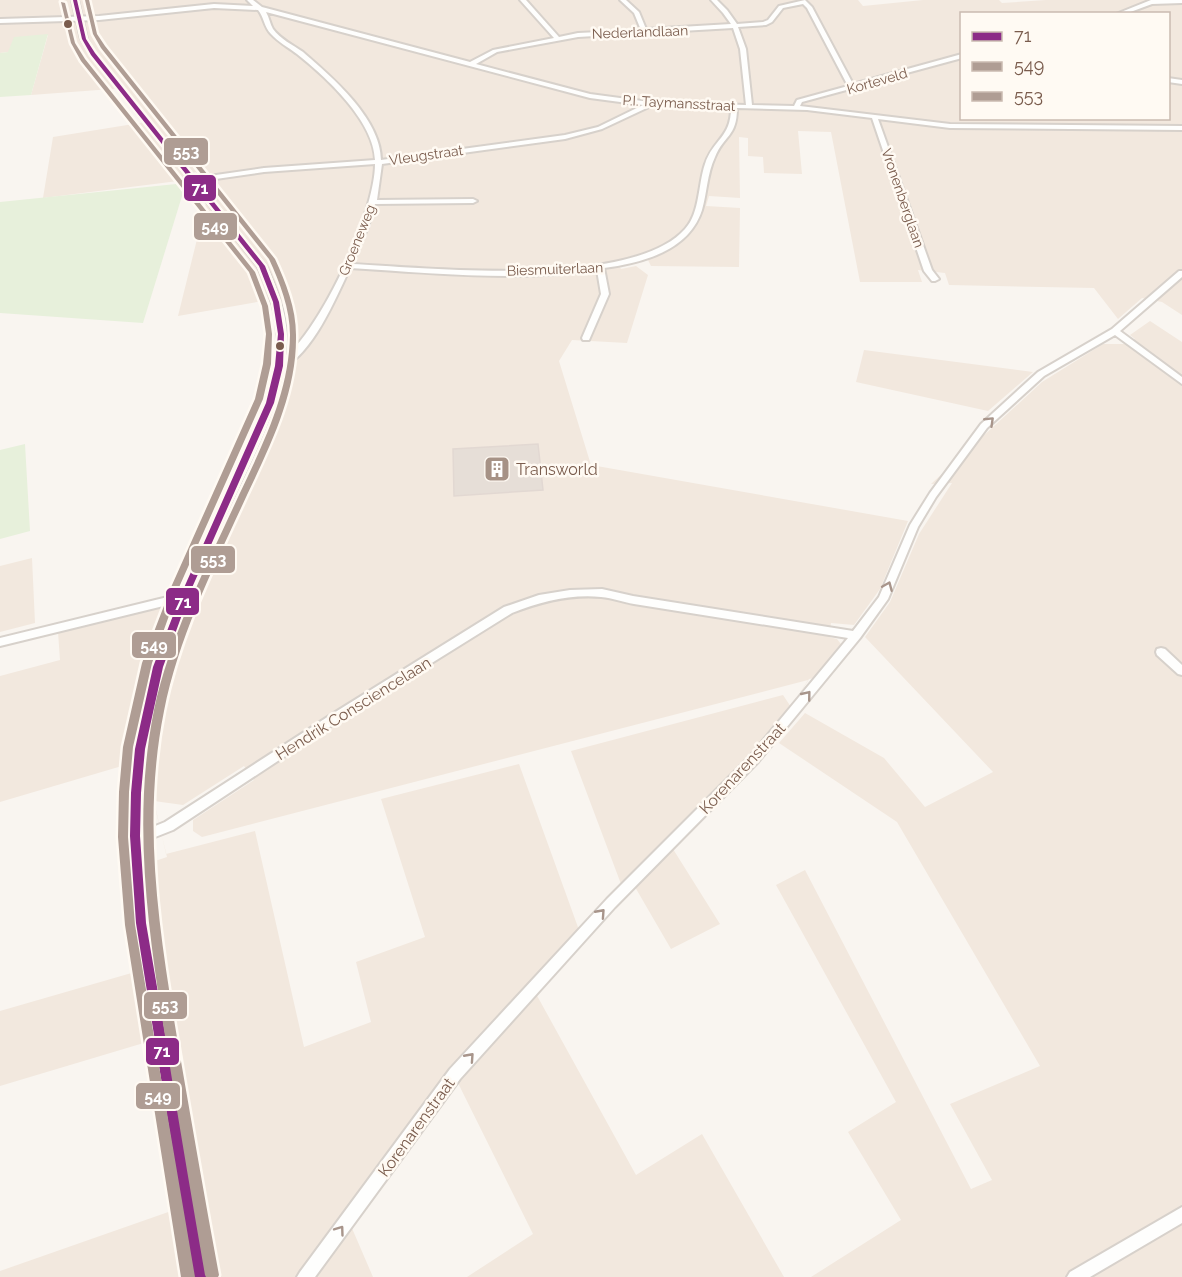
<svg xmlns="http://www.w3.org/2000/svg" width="1182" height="1277" font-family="Raleway,sans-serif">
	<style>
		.residential { fill: #f2e8de; fill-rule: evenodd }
		.green { fill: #e7f0db }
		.building { fill: #e6ded7; stroke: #e2d8d2; stroke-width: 1.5 }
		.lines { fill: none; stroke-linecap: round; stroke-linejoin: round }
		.minor-casing { stroke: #d7d1cb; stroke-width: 4 }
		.tertiary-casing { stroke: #d7d1cb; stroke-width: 2 }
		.minor { fill: #fefefd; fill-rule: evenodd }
		.tertiary { fill: #fefefd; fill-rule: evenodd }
		.bus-1-casing { stroke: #fffaf3; stroke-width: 5 }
		.bus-2-casing { stroke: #fffaf3; stroke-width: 5 }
		.bus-3-casing { stroke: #fffaf3; stroke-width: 5 }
		.bus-1 { fill: #8c2b87; fill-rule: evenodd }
		.bus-2 { fill: #af9d94; fill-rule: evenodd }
		.bus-3 { fill: #af9d94; fill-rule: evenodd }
		.oneway { stroke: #a8958b }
		.bus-dot { fill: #7a5c4d; stroke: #fffaf3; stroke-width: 2 }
		.labels { text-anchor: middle; stroke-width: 5; stroke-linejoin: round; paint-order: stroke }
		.far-street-label { font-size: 14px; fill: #7a5c4d; stroke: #fffaf3 }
		.poi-label { font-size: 16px; fill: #7a5c4d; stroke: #fffaf3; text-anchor: start }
		.street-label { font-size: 16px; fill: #7a5c4d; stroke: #fffaf3 }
		.line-badge { stroke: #fffaf3; stroke-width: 2 }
		.badge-label { font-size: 16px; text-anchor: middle; font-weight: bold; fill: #fff }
	</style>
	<rect width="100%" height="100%" fill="#f9f5f0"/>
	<path class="residential" d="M 0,0 L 858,0 L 863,6 L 923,0 L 999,0 L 1002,3 L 1046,0 L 1182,0 L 1182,315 L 1162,302 L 1142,298 L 1118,319 L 1094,288 L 949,285 L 945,273 L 918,270 L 922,282 L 860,282 L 831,132 L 798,131 L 802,174 L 764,173 L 763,157 L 748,156 L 748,138 L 739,137 L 740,198 L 709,196 L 706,206 L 740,208 L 739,267 L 651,266 L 648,260 L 638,254 L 616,261 L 621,269 L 636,266 L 648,275 L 627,343 L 572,340 L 559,361 L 591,465 L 908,521 L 880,589 L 854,625 L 831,623 L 829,637 L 837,639 L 841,644 L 815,678 L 809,679 L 791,708 L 767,737 L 621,884 L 571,751 L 783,695 L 791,707 L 808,680 L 202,837 L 193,831 L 193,820 L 254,780 L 244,766 L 183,805 L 154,801 L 166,854 L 255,831 L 304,1047 L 371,1022 L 356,962 L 425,937 L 381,799 L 519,764 L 579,930 L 299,1277 L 215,1277 L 157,956 L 149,863 L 167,857 L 153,799 L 148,794 L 149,758 L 0,802 L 0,676 L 60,660 L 58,632 L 166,605 L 170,608 L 167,615 L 186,616 L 273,417 L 284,381 L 288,353 L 286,309 L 280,298 L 178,316 L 206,203 L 216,197 L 203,180 L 207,179 L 206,176 L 200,177 L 196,172 L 184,175 L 186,180 L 43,198 L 53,137 L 152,121 L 125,88 L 31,95 L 48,35 L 8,52 L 0,53 ZM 962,14 L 1168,14 L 1168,118 L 962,118 Z
		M 1150,321 L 1182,342 L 1182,1277 L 811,1277 L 901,1220 L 848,1132 L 896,1102 L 776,885 L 805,870 L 971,1189 L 992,1180 L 950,1104 L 1040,1066 L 897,822 L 779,743 L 805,713 L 884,758 L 925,807 L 993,772 L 865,637 L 890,602 L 919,534 L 952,483 L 931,484 L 1042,382 L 1103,344 L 1123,344 L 1135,339 L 1130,335 Z
		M 864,350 L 1033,372 L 988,411 L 856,382 Z
		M 32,558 L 35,623 L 0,632 L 0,566 Z
		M 673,849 L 720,924 L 671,949 L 635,887 Z
		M 135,972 L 147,1042 L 0,1086 L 0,1011 Z
		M 535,992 L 636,1175 L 702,1134 L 784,1277 L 467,1277 L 533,1234 L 457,1081 Z
		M 174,1210 L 185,1277 L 0,1277 L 0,1271 Z
		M 351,1226 L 373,1277 L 315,1277 Z"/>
	<path class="green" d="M 48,34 L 31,95 L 0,97 L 0,53 L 8,52 L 14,37 Z
		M 186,183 L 143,323 L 0,313 L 0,202 Z
		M 25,444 L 30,531 L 0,539 L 0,450 Z"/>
	<path class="building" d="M 538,444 L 543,490 L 454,496 L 453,449 Z"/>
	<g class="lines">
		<g class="minor-casing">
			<path id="minor" d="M 247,0 L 253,0 L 262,7 L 470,62 L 493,50 L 554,38 L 520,0 L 526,0 L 559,37 L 578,33 L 641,30 L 634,13 L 620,0 L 626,0 L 639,12 L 646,29 L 731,24 L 723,13 L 711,0 L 717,0 L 727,10 L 737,24 L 763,22 L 768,20 L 779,6 L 805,0 L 812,7 L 853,84 L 962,54 L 962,58 L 855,87 L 854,89 L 850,89 L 802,102 L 800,106 L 950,124 L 1182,126 L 1182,130 L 950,128 L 878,119 L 932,270 L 939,279 L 935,281 L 932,281 L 924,271 L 872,118 L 807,110 L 737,108 C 737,137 724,135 715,157 C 707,174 707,193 702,210 C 689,251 642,263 604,268 L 609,294 L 589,340 L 583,340 L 582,338 L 601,294 L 597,270 C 516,282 432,273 350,268 C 336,298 312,356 280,369 L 276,366 L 277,364 C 318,337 375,214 375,164 L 264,172 L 195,182 L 192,180 L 195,178 L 264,168 L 375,160 C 374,121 326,77 297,54 C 288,47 278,42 271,34 C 264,27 264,17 258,10 L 214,8 L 99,20 L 0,23 L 0,19 L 99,16 L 214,4 L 253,6 ZM 803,4 L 807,8 L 848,86 L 797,100 L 794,106 L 752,105 L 746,49 L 738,27 L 766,25 L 772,22 L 783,8 ZM 266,12 L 590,98 L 643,105 L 598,127 L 565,135 L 381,160 C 381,119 332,77 303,52 C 293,45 280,39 273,29 C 270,24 269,17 266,12 ZM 733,28 L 740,49 L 746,105 L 650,102 L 590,94 L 476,64 L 497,52 L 578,37 ZM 651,106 L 731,108 C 731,138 713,139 705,164 C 698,184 700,213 685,229 C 632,289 429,268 352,264 L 368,227 L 375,204 L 473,203 L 477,201 L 473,199 L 377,200 L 382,164 L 565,139 L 602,129 Z
				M 1151,0 L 1182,0 L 1182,3 L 1152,4 L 1125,14 L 1116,14 Z
				M 1168,78 L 1182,80 L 1182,84 L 1168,82 Z
				M 1179,271 L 1182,271 L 1182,277 L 1120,331 L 1182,377 L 1182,384 L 1115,335 L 1044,376 L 987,428 L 936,497 L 918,527 L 888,599 L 860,638 L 758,762 L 615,907 L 460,1079 L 315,1277 L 297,1277 L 300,1272 L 450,1069 L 607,899 L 750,756 L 848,638 L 634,604 C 623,602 613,598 601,597 C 570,594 540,602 512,613 L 337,722 L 173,830 L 135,845 L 131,844 L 129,840 L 131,836 L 165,822 L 329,716 L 504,607 L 539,595 L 570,590 L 602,589 L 633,596 L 853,631 L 879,597 L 910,525 L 930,493 L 981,424 L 1038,372 L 1112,329 Z
				M 184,593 L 188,594 L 189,597 L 188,600 L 0,646 L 0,638 Z
				M 1161,648 L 1165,649 L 1182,665 L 1182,675 L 1178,674 L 1157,655 L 1156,652 L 1157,649 Z
				M 1182,1207 L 1182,1223 L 1090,1277 L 1067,1277 L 1070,1272 Z"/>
		</g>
		<g class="tertiary-casing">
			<path id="tertiary" d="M 71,0 L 79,0 L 88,39 L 96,53 L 267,266 C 277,288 286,311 287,336 C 287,397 254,455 229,509 C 200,573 171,637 155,705 C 129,824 151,947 172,1065 C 184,1136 197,1206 210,1277 L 190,1277 C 177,1206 166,1135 154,1065 C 134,947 113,824 141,705 C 158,635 189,570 219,505 C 242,455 272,403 276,348 C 278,318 269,293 257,267 L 89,54 L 80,39 Z"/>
		</g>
		<use href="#minor" class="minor"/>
		<use href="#tertiary" class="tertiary"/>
		<g class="bus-1-casing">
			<path id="bus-1" d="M 73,0 L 77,0 L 86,39 L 95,53 L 265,266 L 279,302 L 284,334 L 283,366 L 274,403 L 191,590 L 163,667 L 145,749 L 141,793 L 140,836 L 146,923 L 207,1277 L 193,1277 L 136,923 L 130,836 L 131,793 L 135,749 L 153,667 L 183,590 L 266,403 L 275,366 L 278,334 L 273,302 L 259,266 L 91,55 L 82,39 Z"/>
		</g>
		<g class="bus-2-casing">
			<path id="bus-2" d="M 61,2 L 65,3 L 75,43 L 85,59 L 255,272 L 268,306 L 272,334 L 271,364 L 263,399 L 180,585 L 152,663 L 133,747 L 129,792 L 128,837 L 135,925 L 195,1277 L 181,1277 L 125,925 L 118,837 L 119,792 L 123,747 L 142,663 L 172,585 L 255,399 L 263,364 L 266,334 L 262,306 L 249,272 L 81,61 L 71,43 Z"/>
		</g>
		<g class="bus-3-casing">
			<path id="bus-3" d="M 85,0 L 89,0 L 97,34 L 105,46 L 275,259 C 286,283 296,308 296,335 C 297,392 271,444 247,495 C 215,565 179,635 164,711 C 140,830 162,949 182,1067 C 194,1136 206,1206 219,1275 L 218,1277 L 206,1277 L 205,1275 C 193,1206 181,1136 170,1067 C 151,949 130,829 154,710 C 170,635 207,565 239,495 C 263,444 289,393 290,335 C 290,309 280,283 269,259 L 101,48 L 93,34 Z"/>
		</g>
		<use href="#bus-1" class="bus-1"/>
		<use href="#bus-2" class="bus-2"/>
		<use href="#bus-3" class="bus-3"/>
	</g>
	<defs><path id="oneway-chevron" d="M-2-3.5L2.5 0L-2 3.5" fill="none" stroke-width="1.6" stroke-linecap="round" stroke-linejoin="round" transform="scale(1.5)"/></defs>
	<g class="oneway">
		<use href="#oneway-chevron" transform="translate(990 421) rotate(-44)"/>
		<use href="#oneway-chevron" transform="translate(888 586) rotate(-67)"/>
		<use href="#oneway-chevron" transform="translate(807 695) rotate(-51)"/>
		<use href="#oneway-chevron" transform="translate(601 913) rotate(-48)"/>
		<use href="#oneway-chevron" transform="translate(470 1057) rotate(-48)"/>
		<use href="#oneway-chevron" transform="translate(340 1230) rotate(-54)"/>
	</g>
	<defs>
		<g id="building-square" transform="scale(1.35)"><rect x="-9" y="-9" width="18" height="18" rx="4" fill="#a69286" stroke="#fffaf3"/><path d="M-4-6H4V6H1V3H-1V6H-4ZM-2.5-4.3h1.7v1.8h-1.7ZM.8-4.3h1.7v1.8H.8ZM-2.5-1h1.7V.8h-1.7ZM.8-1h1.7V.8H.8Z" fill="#fff"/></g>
	</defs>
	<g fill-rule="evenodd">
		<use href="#building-square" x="497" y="469"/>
	</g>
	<g class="bus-dot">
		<circle cx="68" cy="24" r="5"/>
		<circle cx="280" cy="346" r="5"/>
	</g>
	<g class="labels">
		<g class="far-street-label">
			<text transform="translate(640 32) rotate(-2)" y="5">Nederlandlaan</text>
			<text transform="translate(877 81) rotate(-16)" y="5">Korteveld</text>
			<text transform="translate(679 103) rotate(3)" y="5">P.I. Taymansstraat</text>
			<text transform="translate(426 155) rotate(-8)" y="5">Vleugstraat</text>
			<text transform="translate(903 198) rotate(71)" y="5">Vronenberglaan</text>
			<text transform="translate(357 240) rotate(-68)" y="5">Groeneweg</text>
			<text transform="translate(555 269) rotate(-2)" y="5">Biesmuiterlaan</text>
		</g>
		<g class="poi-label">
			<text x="516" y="475">Transworld</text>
		</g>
		<g class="street-label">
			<text transform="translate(353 708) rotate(-32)" y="6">Hendrik Consciencelaan</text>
			<text transform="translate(742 768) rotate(-47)" y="6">Korenarenstraat</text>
			<text transform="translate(416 1127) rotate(-54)" y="6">Korenarenstraat</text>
		</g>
	</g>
	<g class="line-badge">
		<rect x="163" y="137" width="46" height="29" rx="6" fill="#af9d94"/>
		<rect x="183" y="174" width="34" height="28" rx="6" fill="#8c2b87"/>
		<rect x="193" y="212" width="45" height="29" rx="6" fill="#af9d94"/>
		<rect x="190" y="545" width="46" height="29" rx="6" fill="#af9d94"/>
		<rect x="165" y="587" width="35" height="29" rx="6" fill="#8c2b87"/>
		<rect x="131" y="631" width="46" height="28" rx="6" fill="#af9d94"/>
		<rect x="143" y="991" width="45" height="29" rx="6" fill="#af9d94"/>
		<rect x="145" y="1037" width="35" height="29" rx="6" fill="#8c2b87"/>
		<rect x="135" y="1082" width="46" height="28" rx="6" fill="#af9d94"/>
	</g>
	<g class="badge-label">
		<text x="186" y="157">553</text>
		<text x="200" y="194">71</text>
		<text x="215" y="232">549</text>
		<text x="213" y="565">553</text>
		<text x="183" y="608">71</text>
		<text x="154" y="651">549</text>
		<text x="165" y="1011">553</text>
		<text x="162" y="1057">71</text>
		<text x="158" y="1102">549</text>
	</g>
	<rect x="960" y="12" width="210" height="108" fill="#fffaf3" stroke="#cabbb1" stroke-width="1.5"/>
	<rect x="972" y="32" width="30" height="9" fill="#8c2b87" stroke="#cabbb1" stroke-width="1.5"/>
	<text x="1014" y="42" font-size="18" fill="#7a5c4d">71</text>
	<rect x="972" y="62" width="30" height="9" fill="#af9d94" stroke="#cabbb1" stroke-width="1.5"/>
	<text x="1014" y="72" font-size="18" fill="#7a5c4d">549</text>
	<rect x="972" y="92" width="30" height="9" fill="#af9d94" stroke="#cabbb1" stroke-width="1.5"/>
	<text x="1014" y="102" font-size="18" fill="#7a5c4d">553</text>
</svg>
